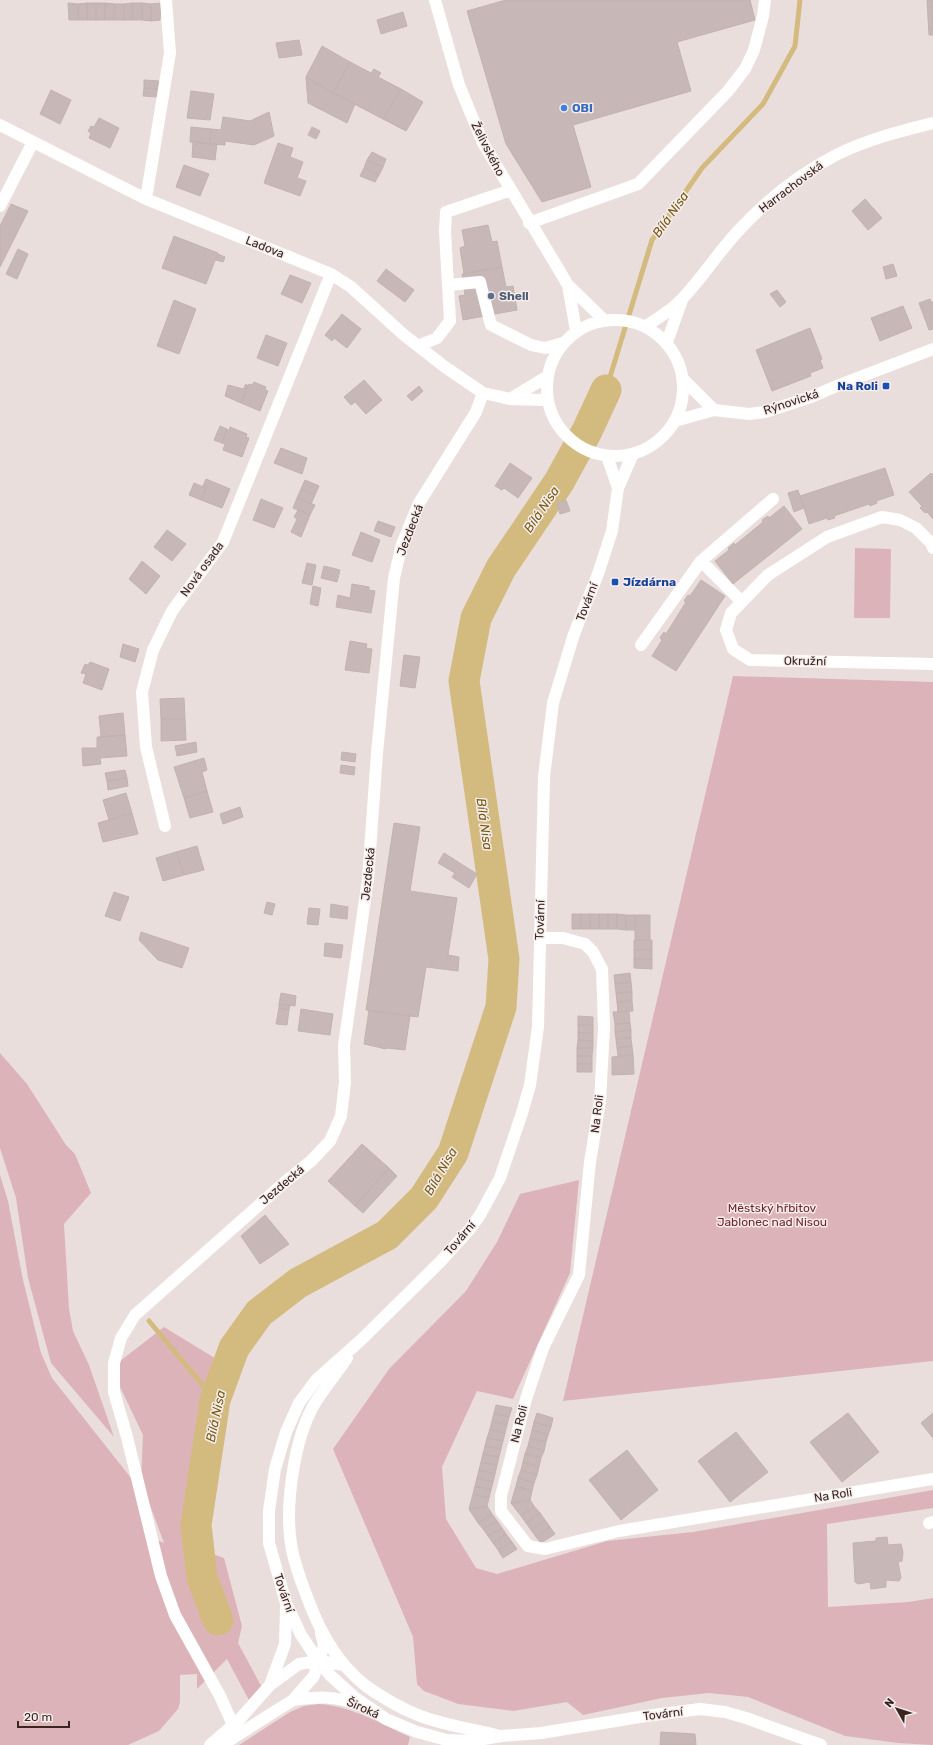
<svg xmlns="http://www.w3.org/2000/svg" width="933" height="1745" font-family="Rubik,sans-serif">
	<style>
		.green { fill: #ddb3ba }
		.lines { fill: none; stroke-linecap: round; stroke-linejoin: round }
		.stream { stroke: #d3bb80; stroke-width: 5 }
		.river { stroke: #d3bb80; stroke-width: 31 }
		.building { fill: #c7b7b6; stroke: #c3b2af }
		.minor { stroke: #fff; stroke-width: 12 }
		.shop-dot { fill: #3f7fe0; stroke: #f6eded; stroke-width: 1.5 }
		.service-dot { fill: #5c6f8a; stroke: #f6eded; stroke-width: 1.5 }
		.transit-dot { fill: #1a4fb4; stroke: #f6eded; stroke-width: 1.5 }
		.labels { text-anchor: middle; stroke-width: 3; stroke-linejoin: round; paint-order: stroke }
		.shop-label { font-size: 12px; font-weight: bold; fill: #366cbe; stroke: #f6eded; text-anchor: start }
		.street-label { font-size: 12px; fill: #39261e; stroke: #f6eded }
		.service-label { font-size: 12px; font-weight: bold; fill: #4e5e75; stroke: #f6eded; text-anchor: start }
		.transit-label { font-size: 12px; font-weight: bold; fill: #164399; stroke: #f6eded; text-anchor: end }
		.park-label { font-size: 12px; fill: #72262a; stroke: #f6eded }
		.water-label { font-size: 13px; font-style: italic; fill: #775c15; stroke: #f6eded }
	</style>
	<rect width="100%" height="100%" fill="#eadedc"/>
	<path class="green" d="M 855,548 L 891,549 L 890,618 L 854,618 Z
		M 733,676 L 933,682 L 933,1361 L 563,1401 Z
		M 0,1053 L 27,1084 L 66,1145 L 75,1154 L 91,1193 L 64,1224 L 69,1309 L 73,1331 L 89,1365 L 114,1437 L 51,1363 L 28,1278 L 16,1198 L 0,1148 Z
		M 0,1175 L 8,1201 L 23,1280 L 41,1353 L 52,1378 L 135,1483 L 154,1539 L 164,1543 L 141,1481 L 143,1435 L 111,1368 L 164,1327 L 218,1360 L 203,1410 L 203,1435 L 197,1457 L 197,1470 L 188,1537 L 194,1547 L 224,1558 L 242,1626 L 238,1643 L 265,1693 L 251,1704 L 227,1659 L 197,1689 L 197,1674 L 180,1675 L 180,1702 L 178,1709 L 159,1731 L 128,1745 L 0,1745 Z
		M 579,1180 L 570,1273 L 513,1399 L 477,1391 L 442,1467 L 446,1519 L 476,1568 L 497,1574 L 607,1541 L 693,1532 L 933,1490 L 933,1508 L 827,1524 L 828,1607 L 908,1602 L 933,1598 L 933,1745 L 898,1743 L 845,1736 L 748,1697 L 709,1693 L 662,1698 L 583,1715 L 567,1702 L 513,1711 L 458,1704 L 424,1691 L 417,1684 L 413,1637 L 333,1449 L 389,1369 L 466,1291 L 497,1242 L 520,1194 Z
		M 319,1704 C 352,1706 381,1724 410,1737 L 408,1745 L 239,1745 L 290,1712 L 304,1706 Z"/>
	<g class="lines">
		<path class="stream" d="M 606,390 L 652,240 L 702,168 L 763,104 L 795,46 L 800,0
			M 149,1321 L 215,1400"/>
		<path class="river" d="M 218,1620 L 202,1578 L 196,1525 L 215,1400 L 234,1348 L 259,1313 L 298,1283 L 387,1235 L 424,1198 L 453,1153 L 501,1007 L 504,959 L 464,681 L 476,618 L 501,568 L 559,482 L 587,431 L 606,390"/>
	</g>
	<path class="building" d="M 506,0 L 750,0 L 755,20 L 677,42 L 691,91 L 573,125 L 591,187 L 542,202 L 506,144 L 467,11 Z
		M 927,0 L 933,0 L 933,35 L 929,35 Z
		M 68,3 L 78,4 L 78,20 L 69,20 Z
		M 87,3 L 87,20 L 78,20 L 78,4 Z
		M 87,3 L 96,3 L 96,20 L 87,20 Z
		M 96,3 L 105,3 L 105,20 L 96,20 Z
		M 105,3 L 115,4 L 114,20 L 105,20 Z
		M 132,3 L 142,3 L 142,20 L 133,20 Z
		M 132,3 L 133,20 L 124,20 L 124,4 Z
		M 142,3 L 151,4 L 151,21 L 142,20 Z
		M 161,3 L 160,20 L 151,21 L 151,4 Z
		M 115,4 L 124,4 L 124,20 L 114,20 Z
		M 403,12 L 407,26 L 381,34 L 377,20 Z
		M 299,40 L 302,55 L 279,58 L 276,43 Z
		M 322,46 L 350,62 L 333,93 L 306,77 Z
		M 350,62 L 371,73 L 374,69 L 381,73 L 378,77 L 401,89 L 383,119 L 333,93 Z
		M 306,77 L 333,93 L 355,104 L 347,123 L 308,103 Z
		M 144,80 L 159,81 L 158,89 L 144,88 Z
		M 144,88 L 158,89 L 157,97 L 143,96 Z
		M 401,89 L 423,102 L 406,131 L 383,119 Z
		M 51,90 L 71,100 L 60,124 L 40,114 Z
		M 191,91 L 214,94 L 210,120 L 187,118 Z
		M 269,112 L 274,136 L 254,145 L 225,141 L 225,145 L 210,144 L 211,129 L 221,130 L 223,117 L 250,121 Z
		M 99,118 L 119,128 L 110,148 L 89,138 L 91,133 L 88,131 L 91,126 L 94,127 Z
		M 191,127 L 211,129 L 210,144 L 190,142 Z
		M 312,127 L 320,131 L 316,139 L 308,135 Z
		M 193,142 L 217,144 L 215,160 L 192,157 Z
		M 278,143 L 293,148 L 290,157 L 303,162 L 297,178 L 306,181 L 300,196 L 264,183 Z
		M 372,152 L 386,159 L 383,167 L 367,160 Z
		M 367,160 L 383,167 L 379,175 L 364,168 Z
		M 184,165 L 209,174 L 200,196 L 176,187 Z
		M 364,168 L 379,175 L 375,182 L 360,176 Z
		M 865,199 L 882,218 L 868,230 L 852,211 Z
		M 11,204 L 28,211 L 0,267 L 0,226 Z
		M 488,225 L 492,242 L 497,241 L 502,267 L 464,274 L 460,248 L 465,246 L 462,230 Z
		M 174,236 L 218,253 L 206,284 L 162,268 Z
		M 18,249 L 28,254 L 17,279 L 6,274 Z
		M 218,254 L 225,257 L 223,262 L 216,260 Z
		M 893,264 L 897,276 L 886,279 L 883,267 Z
		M 502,267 L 506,287 L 513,286 L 517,310 L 463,320 L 459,296 L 465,295 L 462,274 Z
		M 386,269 L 414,290 L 405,302 L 377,281 Z
		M 290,275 L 311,283 L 302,303 L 281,294 Z
		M 777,290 L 786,302 L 780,307 L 770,294 Z
		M 930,299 L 931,302 L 933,302 L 933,329 L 929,330 L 919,303 Z
		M 174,300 L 196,309 L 179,354 L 157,346 Z
		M 903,306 L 912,328 L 880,341 L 871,318 Z
		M 342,314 L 361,329 L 347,348 L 334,338 L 332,341 L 325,335 Z
		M 810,328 L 822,359 L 820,360 L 823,368 L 810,373 L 811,376 L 772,391 L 756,350 Z
		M 266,335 L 287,343 L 278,366 L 257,358 Z
		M 364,380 L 382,400 L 366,414 L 355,402 L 351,405 L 344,397 Z
		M 254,382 L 266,387 L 265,390 L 268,391 L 260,411 L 241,403 L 249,384 L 252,385 Z
		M 246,384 L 248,386 L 241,403 L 225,396 L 228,385 L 243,389 Z
		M 419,386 L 423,391 L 412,401 L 407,396 Z
		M 220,426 L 227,429 L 222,443 L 214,440 Z
		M 230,427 L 247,434 L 246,437 L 249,438 L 242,457 L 223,450 L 225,444 L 222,443 L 227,429 L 229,431 Z
		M 281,448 L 307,458 L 302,474 L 274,463 Z
		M 510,463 L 532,478 L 518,498 L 504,488 L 502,490 L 495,486 Z
		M 885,468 L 894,495 L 876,501 L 877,503 L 870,506 L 869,504 L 834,516 L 835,518 L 828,520 L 827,518 L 809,524 L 800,496 Z
		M 931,473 L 933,475 L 933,519 L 927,512 L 925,513 L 920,508 L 922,506 L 909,492 Z
		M 206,479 L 230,489 L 222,508 L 201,500 L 206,488 L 203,486 Z
		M 305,480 L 319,486 L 315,495 L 301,489 Z
		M 194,483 L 206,488 L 201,500 L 189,495 Z
		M 301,489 L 315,495 L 311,504 L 297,498 Z
		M 798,490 L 804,508 L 794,512 L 788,493 Z
		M 297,498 L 315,505 L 310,515 L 293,508 Z
		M 261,499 L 283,508 L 274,528 L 253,520 Z
		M 566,500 L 570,511 L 560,514 L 557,503 Z
		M 784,506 L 802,529 L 733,584 L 715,561 L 729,550 L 728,548 L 734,543 L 735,545 L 763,522 L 762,520 L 768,516 L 769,518 Z
		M 298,510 L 310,515 L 301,537 L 291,532 L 297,519 L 294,517 Z
		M 378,521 L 395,527 L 391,537 L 374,531 Z
		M 167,530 L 186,544 L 172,561 L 154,547 Z
		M 361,532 L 380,540 L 372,562 L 352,555 Z
		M 142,561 L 160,576 L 146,594 L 129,579 Z
		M 307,563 L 316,565 L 312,585 L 302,583 Z
		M 324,566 L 340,570 L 337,582 L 321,578 Z
		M 701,580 L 725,596 L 676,671 L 652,656 L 662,640 L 660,638 L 664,632 L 666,634 L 686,602 L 684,601 L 688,595 L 690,596 Z
		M 352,584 L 369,587 L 369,590 L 375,591 L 371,613 L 336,607 L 338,595 L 350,598 Z
		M 313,586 L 321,588 L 318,606 L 310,604 Z
		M 350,641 L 367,644 L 366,648 L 372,649 L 369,673 L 345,670 Z
		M 123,644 L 139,649 L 135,662 L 120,657 Z
		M 404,655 L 420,657 L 415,688 L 400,686 Z
		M 90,662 L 109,669 L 102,690 L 83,683 L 86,674 L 81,673 L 85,664 L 88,665 Z
		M 184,698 L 185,719 L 161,719 L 160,699 Z
		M 123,713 L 125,735 L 101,737 L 99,716 Z
		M 161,719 L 185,719 L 186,740 L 161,741 Z
		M 125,735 L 127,756 L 100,758 L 101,764 L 83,766 L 82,748 L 97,748 L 97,737 Z
		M 196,742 L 197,752 L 177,756 L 175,746 Z
		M 342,752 L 356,754 L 355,762 L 341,760 Z
		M 204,758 L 207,770 L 202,772 L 207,791 L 184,798 L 174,767 Z
		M 341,765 L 355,767 L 354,775 L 340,773 Z
		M 125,770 L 127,778 L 107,781 L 105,773 Z
		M 127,778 L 128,786 L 108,790 L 107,781 Z
		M 207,791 L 213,812 L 190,818 L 184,798 Z
		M 126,793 L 132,813 L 109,820 L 103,800 Z
		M 240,807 L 243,817 L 223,824 L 220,814 Z
		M 132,813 L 138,834 L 103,842 L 98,823 Z
		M 394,823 L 420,827 L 410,891 L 457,898 L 448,955 L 459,957 L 458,971 L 426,967 L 418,1017 L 366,1010 Z
		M 197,846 L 204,870 L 184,875 L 176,852 Z
		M 176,852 L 184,875 L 163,881 L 156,858 Z
		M 444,853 L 477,874 L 469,888 L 452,877 L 455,873 L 438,863 Z
		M 114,892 L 129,897 L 120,921 L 105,916 Z
		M 267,902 L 275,904 L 272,915 L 264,913 Z
		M 331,904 L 348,907 L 347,919 L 330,917 Z
		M 309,908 L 320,909 L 318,925 L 307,924 Z
		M 572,914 L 581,914 L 581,929 L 572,929 Z
		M 581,914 L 590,914 L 590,929 L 581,929 Z
		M 590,914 L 599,914 L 599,929 L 590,929 Z
		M 599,914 L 608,914 L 608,929 L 599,929 Z
		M 608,914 L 617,914 L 617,929 L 608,929 Z
		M 617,914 L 626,915 L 626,930 L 617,929 Z
		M 626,915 L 635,915 L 635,930 L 626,930 Z
		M 635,915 L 650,915 L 650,940 L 635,940 Z
		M 141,932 L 189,948 L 182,968 L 158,960 L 139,940 Z
		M 634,940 L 652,940 L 652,950 L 634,950 Z
		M 325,943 L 343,945 L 341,958 L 324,956 Z
		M 634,950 L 652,950 L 652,959 L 634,959 Z
		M 634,959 L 652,959 L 652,969 L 634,968 Z
		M 630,973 L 631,982 L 615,984 L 614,975 Z
		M 631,982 L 632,992 L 616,993 L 615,984 Z
		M 632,992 L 632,1001 L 617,1002 L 616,993 Z
		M 281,993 L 296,996 L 295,1006 L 279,1004 Z
		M 632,1001 L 633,1011 L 618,1012 L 617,1002 Z
		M 279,1004 L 290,1005 L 289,1010 L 279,1008 Z
		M 279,1008 L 289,1010 L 287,1025 L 276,1024 Z
		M 301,1009 L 333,1014 L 330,1035 L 298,1031 Z
		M 369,1010 L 410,1016 L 405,1050 L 387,1048 L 386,1049 L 364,1044 Z
		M 629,1011 L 630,1023 L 615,1024 L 613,1012 Z
		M 578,1016 L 593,1017 L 593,1025 L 578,1025 Z
		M 630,1023 L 631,1030 L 615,1032 L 615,1024 Z
		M 578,1025 L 593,1025 L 593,1033 L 578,1033 Z
		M 631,1030 L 631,1038 L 616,1039 L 615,1032 Z
		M 578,1033 L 593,1033 L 593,1041 L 578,1040 Z
		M 631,1038 L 632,1046 L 617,1048 L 616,1039 Z
		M 578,1040 L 593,1041 L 593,1048 L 577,1048 Z
		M 632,1046 L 633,1055 L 618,1056 L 617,1048 Z
		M 577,1048 L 593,1048 L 592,1056 L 577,1056 Z
		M 633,1055 L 634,1074 L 612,1075 L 612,1057 Z
		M 577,1056 L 592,1056 L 592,1064 L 577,1064 Z
		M 577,1064 L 592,1064 L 592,1072 L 577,1072 Z
		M 362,1144 L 389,1168 L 355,1206 L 328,1181 Z
		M 389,1168 L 397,1176 L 363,1213 L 355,1206 Z
		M 265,1215 L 289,1244 L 260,1264 L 241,1236 Z
		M 496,1405 L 512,1408 L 509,1417 L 494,1413 Z
		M 494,1413 L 509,1417 L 507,1425 L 492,1421 Z
		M 537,1413 L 553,1418 L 551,1427 L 534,1422 Z
		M 848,1413 L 879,1452 L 842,1482 L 810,1442 Z
		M 933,1413 L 933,1438 L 921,1423 Z
		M 492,1421 L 507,1425 L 505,1433 L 490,1429 Z
		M 534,1422 L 551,1427 L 548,1435 L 532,1430 Z
		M 490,1429 L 505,1433 L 503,1441 L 487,1438 Z
		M 532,1430 L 548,1435 L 546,1442 L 530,1438 Z
		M 736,1432 L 768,1472 L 730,1502 L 698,1461 Z
		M 487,1438 L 503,1441 L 501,1449 L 485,1446 Z
		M 530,1438 L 546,1442 L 544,1451 L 528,1446 Z
		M 485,1446 L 501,1449 L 499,1457 L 483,1454 Z
		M 528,1446 L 544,1451 L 541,1458 L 525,1454 Z
		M 627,1450 L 658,1490 L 621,1520 L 589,1480 Z
		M 483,1454 L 499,1457 L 497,1465 L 481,1462 Z
		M 525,1454 L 541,1458 L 539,1467 L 523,1462 Z
		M 481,1462 L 497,1465 L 495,1474 L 479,1470 Z
		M 523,1462 L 539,1467 L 537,1475 L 521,1470 Z
		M 479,1470 L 495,1474 L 493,1482 L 477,1478 Z
		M 521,1470 L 537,1475 L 534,1483 L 518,1478 Z
		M 477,1478 L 493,1482 L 491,1490 L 475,1486 Z
		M 518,1478 L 534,1483 L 532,1491 L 516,1486 Z
		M 475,1486 L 491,1490 L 489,1498 L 473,1494 Z
		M 516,1486 L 532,1491 L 530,1500 L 511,1503 Z
		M 473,1494 L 489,1498 L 487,1506 L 469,1509 Z
		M 530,1500 L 534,1506 L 521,1516 L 511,1503 Z
		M 487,1506 L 492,1514 L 478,1523 L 469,1509 Z
		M 534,1506 L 540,1513 L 526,1523 L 521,1516 Z
		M 540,1513 L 545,1520 L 531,1530 L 526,1523 Z
		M 492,1514 L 497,1521 L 483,1529 L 478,1523 Z
		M 545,1520 L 550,1527 L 536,1537 L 531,1530 Z
		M 497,1521 L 502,1528 L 488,1536 L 483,1529 Z
		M 550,1527 L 555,1534 L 541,1543 L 536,1537 Z
		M 502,1528 L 506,1534 L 493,1543 L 488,1536 Z
		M 506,1534 L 512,1542 L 498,1550 L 493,1543 Z
		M 887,1537 L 888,1545 L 901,1544 L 903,1552 L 902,1561 L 898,1562 L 901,1578 L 899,1581 L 886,1580 L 886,1587 L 871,1589 L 870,1582 L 858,1584 L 855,1582 L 853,1543 L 876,1541 L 876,1538 Z
		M 512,1542 L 517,1549 L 503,1558 L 498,1550 Z
		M 661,1732 L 695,1734 L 696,1745 L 660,1745 Z"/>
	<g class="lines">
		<path class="minor" d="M 435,0 L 459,85 L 483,143 L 568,285 L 603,319
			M 0,125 L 146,199 L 331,274 L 351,287 L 404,335 L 445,367 L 483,393 L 510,399 L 546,400
			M 146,199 L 170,53 L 166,0
			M 0,206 L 33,142
			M 529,223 L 638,184 L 728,91 L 745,69 L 754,50 L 763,16 L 765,0
			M 449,285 L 480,282 L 491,325 L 531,345 L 545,348 L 563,343
			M 568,285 L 576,331
			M547 388a68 68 0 1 1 136 0a68 68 0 1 1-136 0Z
			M 646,326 C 658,318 672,310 682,299 C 703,277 719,251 740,229 C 767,200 801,173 836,155 C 866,140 900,131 933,123
			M 667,342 L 682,300
			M 418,346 L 437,338 L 450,321 L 445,231 L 446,212 L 511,190
			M 683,379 L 714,410
			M 510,399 L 548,376
			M 675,421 L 714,410 L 749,414 L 765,412 L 811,397 L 839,385 L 933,349
			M 607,456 L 618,488
			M 632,456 L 618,488 L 612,531 L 598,574 L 574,634 L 553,703 L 544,777 L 538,1027 L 530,1085 L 522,1113 L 500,1178 L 480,1215 L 469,1230 L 441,1261 L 361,1340 L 316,1380 L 299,1403 L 286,1432 L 275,1469 L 269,1511 L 269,1543 L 286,1603 L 301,1635 L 313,1653 L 330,1675 L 354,1697 L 386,1719 L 417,1732 L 447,1740 L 473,1741 L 501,1736 L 541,1733 L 646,1716 L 700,1709 L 725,1712 L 746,1718 L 821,1745
			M 933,548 L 931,543 L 916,528 L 900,520 L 882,517 L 827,537 L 768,575 L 731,613 L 726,630 L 733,649 L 750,660 L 933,664
			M 701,561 L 742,602
			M 641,645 L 701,561 L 773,499
			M 165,826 L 146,747 L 142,692 L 153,650 L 172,611 L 223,542 L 331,274
			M 539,938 L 563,938 L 585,944 L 593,952 L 602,969 L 604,1027 L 600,1101 L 590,1162 L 579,1275 L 543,1348 L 526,1399 L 501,1496 L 501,1511 L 528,1546 L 545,1549 L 619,1531 L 933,1479
			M 347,1358 C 337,1373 325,1387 315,1403 C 294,1438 285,1504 291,1544 C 294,1565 302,1583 309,1602 C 321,1634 339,1665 366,1686 C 386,1700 413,1715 436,1721 C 456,1727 476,1730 496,1735
			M 929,1523 L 933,1522
			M 270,1685 L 285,1644 L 286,1607
			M 293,1700 C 317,1697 335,1695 358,1705
			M 233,1725 L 220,1696 L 175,1615 L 161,1576 L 127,1437 L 114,1392 L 114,1363 L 121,1338 L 135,1315 L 285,1182 L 311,1161 L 330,1141 L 341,1116 L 345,1082 L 344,1045 L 368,879 L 377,753 L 394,578 L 402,544 L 419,503 L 476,412 L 483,393
			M 210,1745 L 239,1720 L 270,1685 L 299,1664 L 319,1661 L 344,1665
			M 222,1745 L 293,1700 L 314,1676 L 324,1645 L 321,1633"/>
	</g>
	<circle class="shop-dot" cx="564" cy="108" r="4"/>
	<circle class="service-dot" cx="491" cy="296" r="4"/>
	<g class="transit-dot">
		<rect x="882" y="382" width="8" height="8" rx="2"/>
		<rect x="611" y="578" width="8" height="8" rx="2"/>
	</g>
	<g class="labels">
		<g class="shop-label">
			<text x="572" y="112">OBI</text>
		</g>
		<g class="street-label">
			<text transform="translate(488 149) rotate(63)" y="4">Želivského</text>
			<text transform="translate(791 187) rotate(-37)" y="4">Harrachovská</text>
			<text transform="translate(265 247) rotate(22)" y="4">Ladova</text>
			<text transform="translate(791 402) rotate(-18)" y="4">Rýnovická</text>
			<text transform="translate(410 530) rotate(-69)" y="4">Jezdecká</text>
			<text transform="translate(202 569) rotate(-54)" y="4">Nová osada</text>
			<text transform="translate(587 602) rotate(-69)" y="4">Tovární</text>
			<text transform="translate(805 661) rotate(1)" y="4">Okružní</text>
			<text transform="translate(368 874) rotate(-84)" y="4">Jezdecká</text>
			<text transform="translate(540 920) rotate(-88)" y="4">Tovární</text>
			<text transform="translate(597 1114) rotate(-83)" y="4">Na Roli</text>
			<text transform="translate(282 1185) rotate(-40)" y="4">Jezdecká</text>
			<text transform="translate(460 1238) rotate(-49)" y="4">Tovární</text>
			<text transform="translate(519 1424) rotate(-76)" y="4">Na Roli</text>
			<text transform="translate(833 1495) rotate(-9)" y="4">Na Roli</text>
			<text transform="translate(284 1593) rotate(71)" y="4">Tovární</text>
			<text transform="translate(363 1708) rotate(24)" y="4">Široká</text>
			<text transform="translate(663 1714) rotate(-7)" y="4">Tovární</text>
		</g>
		<g class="service-label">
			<text x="499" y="300">Shell</text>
		</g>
		<g class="transit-label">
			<text x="878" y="390">Na Roli</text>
			<text x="623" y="586" text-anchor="start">Jízdárna</text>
		</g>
		<g class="park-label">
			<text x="772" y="1212">Městský hřbitov<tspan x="772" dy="14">Jablonec nad Nisou</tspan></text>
		</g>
		<g class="water-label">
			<text transform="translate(670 214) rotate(-55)" y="5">Bílá Nisa</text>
			<text transform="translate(541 509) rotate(-56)" y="5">Bílá Nisa</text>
			<text transform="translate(485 824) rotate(82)" y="5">Bílá Nisa</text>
			<text transform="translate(440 1171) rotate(-60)" y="5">Bílá Nisa</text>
			<text transform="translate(215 1416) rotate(-78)" y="5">Bílá Nisa</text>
		</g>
	</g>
	<g transform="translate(897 1709) rotate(309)" stroke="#f6eded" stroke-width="3" paint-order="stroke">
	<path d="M0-3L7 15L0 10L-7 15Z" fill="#39261e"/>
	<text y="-6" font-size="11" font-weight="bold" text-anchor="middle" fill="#39261e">N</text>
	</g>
	<path d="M18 1721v6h51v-6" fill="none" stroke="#39261e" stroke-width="2"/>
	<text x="24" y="1721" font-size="12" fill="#39261e" stroke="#f6eded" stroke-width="3" paint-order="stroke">20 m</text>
</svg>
